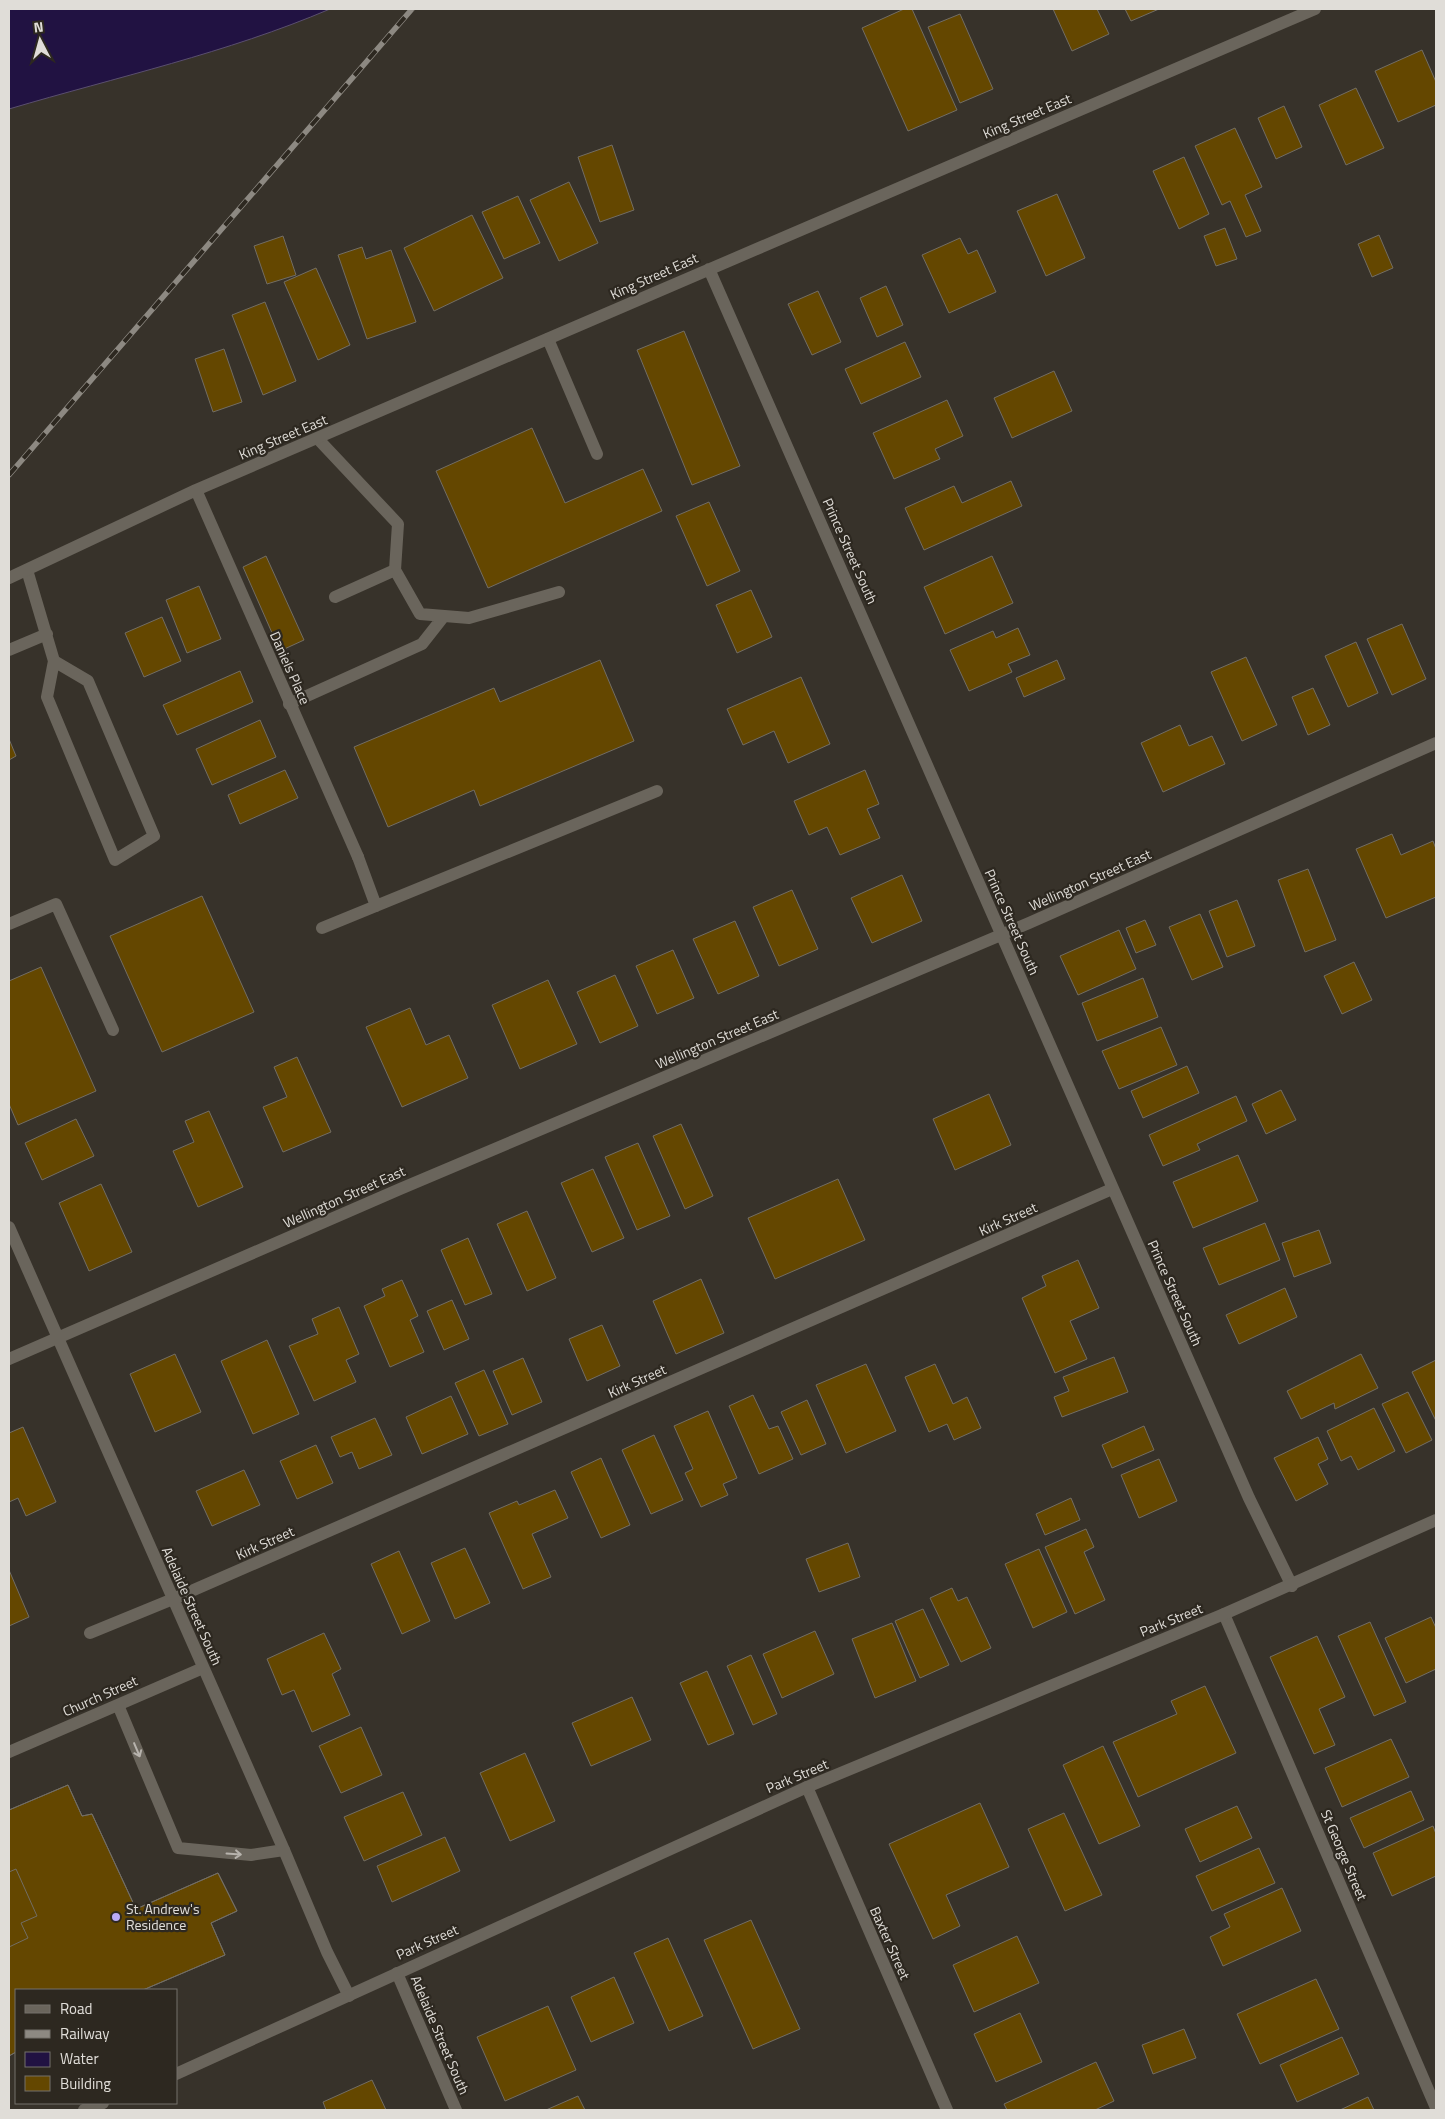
<svg xmlns="http://www.w3.org/2000/svg" width="1445" height="2119" font-family="'Titillium Web',sans-serif">
	<style>
		.water { fill: #211242; stroke: #5a4f6f }
		.building { fill: #644700; stroke: #726d64 }
		.lines { fill: none; stroke-linecap: round; stroke-linejoin: round }
		.service { stroke: #6a655c; stroke-width: 12 }
		.minor { stroke: #6a655c; stroke-width: 12 }
		.tertiary { stroke: #6a655c; stroke-width: 12 }
		.rail-casing { stroke: #8d8982; stroke-width: 5.5 }
		.rail { stroke: #2d2820; stroke-width: 4; stroke-dasharray: 11; stroke-linecap: butt }
		.oneway { stroke: #b7b3ad }
		.poi-dot { fill: #baaaf6; stroke: #2d2820; stroke-width: 2 }
		.labels { text-anchor: middle; stroke-width: 4.5; stroke-linejoin: round; paint-order: stroke }
		.street-label { font-size: 14px; fill: #e0ddd8; stroke: #2d2820 }
		.poi-label { font-size: 14px; fill: #e0ddd8; stroke: #2d2820; text-anchor: start }
	</style>
	<rect width="100%" height="100%" fill="#37322a"/>
	<path class="water" d="M 9,9 L 330,9 C 227,53 117,77 9,109 Z"/>
	<path class="building" d="M 904,9 L 912,9 L 957,110 L 908,131 L 862,28 Z
		M 1053,9 L 1097,9 L 1109,34 L 1072,51 Z
		M 1125,9 L 1159,9 L 1131,21 Z
		M 960,14 L 993,89 L 960,103 L 928,27 Z
		M 1422,50 L 1436,82 L 1436,105 L 1398,122 L 1375,71 Z
		M 1356,88 L 1384,148 L 1346,165 L 1319,105 Z
		M 1284,106 L 1302,147 L 1276,159 L 1258,118 Z
		M 1235,128 L 1262,187 L 1245,195 L 1261,231 L 1246,237 L 1230,201 L 1222,205 L 1195,146 Z
		M 612,145 L 634,210 L 600,222 L 578,157 Z
		M 1184,157 L 1209,214 L 1179,229 L 1153,171 Z
		M 569,182 L 598,243 L 559,261 L 530,200 Z
		M 1057,194 L 1085,258 L 1046,276 L 1017,211 Z
		M 518,196 L 540,243 L 504,259 L 482,212 Z
		M 472,215 L 503,278 L 434,311 L 404,248 Z
		M 1225,228 L 1237,259 L 1216,266 L 1204,236 Z
		M 1379,235 L 1393,268 L 1372,277 L 1358,244 Z
		M 283,236 L 296,275 L 267,284 L 254,246 Z
		M 960,238 L 968,254 L 977,250 L 996,292 L 949,313 L 922,255 Z
		M 362,247 L 366,259 L 391,250 L 416,322 L 367,339 L 338,255 Z
		M 316,268 L 350,345 L 318,360 L 284,282 Z
		M 886,286 L 903,325 L 877,337 L 860,298 Z
		M 818,291 L 841,342 L 812,355 L 788,304 Z
		M 265,302 L 296,381 L 263,395 L 232,315 Z
		M 684,331 L 740,466 L 692,485 L 637,350 Z
		M 905,342 L 921,377 L 861,404 L 845,369 Z
		M 224,349 L 242,402 L 213,412 L 195,359 Z
		M 1054,371 L 1072,411 L 1012,438 L 994,398 Z
		M 947,400 L 963,436 L 935,449 L 940,459 L 894,479 L 873,433 Z
		M 532,428 L 565,503 L 643,469 L 662,511 L 488,588 L 436,471 Z
		M 1011,481 L 1022,506 L 924,550 L 905,508 L 954,486 L 962,503 Z
		M 709,502 L 740,571 L 707,586 L 676,516 Z
		M 266,556 L 304,640 L 280,651 L 243,567 Z
		M 992,556 L 1013,603 L 945,634 L 924,587 Z
		M 199,586 L 221,639 L 187,653 L 166,600 Z
		M 751,590 L 772,637 L 737,653 L 716,605 Z
		M 162,617 L 181,661 L 144,677 L 125,633 Z
		M 1402,624 L 1426,679 L 1392,695 L 1367,639 Z
		M 1018,628 L 1030,655 L 1008,664 L 1012,672 L 969,691 L 950,650 L 993,631 L 996,638 Z
		M 1356,642 L 1378,693 L 1348,707 L 1325,656 Z
		M 1246,657 L 1277,725 L 1242,741 L 1211,672 Z
		M 600,660 L 634,741 L 480,806 L 474,790 L 388,827 L 354,747 L 494,688 L 500,702 Z
		M 1057,660 L 1065,679 L 1024,697 L 1016,678 Z
		M 240,671 L 253,702 L 177,735 L 163,705 Z
		M 801,677 L 830,744 L 788,763 L 774,731 L 743,745 L 727,709 Z
		M 1313,688 L 1330,725 L 1308,735 L 1292,697 Z
		M 260,720 L 276,757 L 212,785 L 196,749 Z
		M 1180,725 L 1189,746 L 1212,736 L 1225,764 L 1163,792 L 1141,743 Z
		M 9,739 L 16,756 L 9,760 Z
		M 285,770 L 298,798 L 240,824 L 228,795 Z
		M 865,770 L 879,804 L 867,809 L 880,838 L 840,855 L 827,827 L 809,835 L 794,801 Z
		M 1392,834 L 1401,855 L 1433,841 L 1436,849 L 1436,897 L 1386,918 L 1356,849 Z
		M 1308,869 L 1336,940 L 1305,952 L 1278,880 Z
		M 902,875 L 922,921 L 872,943 L 851,898 Z
		M 792,890 L 818,949 L 779,966 L 753,907 Z
		M 202,896 L 254,1012 L 162,1052 L 110,936 Z
		M 1237,900 L 1255,946 L 1227,957 L 1209,911 Z
		M 1200,914 L 1223,967 L 1192,980 L 1169,927 Z
		M 1145,920 L 1156,945 L 1136,953 L 1126,928 Z
		M 735,921 L 759,976 L 718,994 L 693,939 Z
		M 1119,930 L 1136,969 L 1078,995 L 1060,956 Z
		M 673,950 L 694,998 L 657,1014 L 636,966 Z
		M 1354,962 L 1372,1000 L 1342,1014 L 1324,976 Z
		M 41,967 L 96,1091 L 18,1125 L 9,1104 L 9,981 Z
		M 615,975 L 638,1026 L 600,1043 L 577,992 Z
		M 1143,978 L 1158,1017 L 1097,1041 L 1082,1003 Z
		M 548,980 L 577,1044 L 520,1069 L 492,1005 Z
		M 410,1008 L 426,1045 L 449,1035 L 468,1078 L 402,1107 L 366,1027 Z
		M 1161,1027 L 1177,1065 L 1119,1089 L 1102,1051 Z
		M 297,1057 L 331,1132 L 283,1152 L 263,1107 L 287,1097 L 274,1067 Z
		M 1187,1066 L 1199,1093 L 1143,1118 L 1131,1091 Z
		M 1281,1090 L 1296,1120 L 1266,1134 L 1252,1104 Z
		M 989,1094 L 1011,1145 L 955,1170 L 933,1119 Z
		M 1236,1096 L 1247,1121 L 1197,1144 L 1200,1150 L 1163,1166 L 1149,1135 Z
		M 209,1111 L 243,1187 L 198,1207 L 173,1151 L 194,1142 L 185,1121 Z
		M 76,1119 L 94,1156 L 42,1180 L 25,1143 Z
		M 681,1124 L 713,1196 L 685,1209 L 653,1136 Z
		M 638,1143 L 670,1216 L 637,1230 L 605,1157 Z
		M 1238,1155 L 1258,1201 L 1193,1228 L 1173,1182 Z
		M 593,1169 L 624,1238 L 592,1252 L 561,1183 Z
		M 838,1179 L 865,1240 L 775,1279 L 748,1218 Z
		M 101,1184 L 132,1252 L 89,1271 L 59,1203 Z
		M 527,1211 L 556,1278 L 527,1291 L 497,1224 Z
		M 1265,1223 L 1280,1260 L 1219,1285 L 1203,1248 Z
		M 1319,1230 L 1331,1263 L 1294,1277 L 1282,1243 Z
		M 468,1238 L 492,1294 L 465,1305 L 441,1250 Z
		M 1078,1260 L 1099,1308 L 1070,1321 L 1087,1359 L 1055,1373 L 1022,1298 L 1046,1286 L 1042,1276 Z
		M 701,1279 L 724,1333 L 676,1354 L 653,1301 Z
		M 402,1280 L 418,1316 L 410,1320 L 424,1352 L 390,1367 L 364,1306 L 385,1296 L 382,1289 Z
		M 1285,1288 L 1297,1317 L 1239,1344 L 1226,1315 Z
		M 452,1300 L 469,1339 L 444,1350 L 427,1311 Z
		M 339,1307 L 359,1354 L 346,1360 L 356,1382 L 314,1401 L 289,1346 L 318,1334 L 312,1319 Z
		M 602,1325 L 620,1366 L 587,1381 L 569,1339 Z
		M 267,1340 L 299,1414 L 253,1434 L 221,1361 Z
		M 175,1354 L 201,1412 L 155,1432 L 130,1374 Z
		M 1361,1354 L 1378,1388 L 1335,1409 L 1334,1403 L 1301,1419 L 1287,1391 Z
		M 1114,1357 L 1128,1392 L 1062,1417 L 1054,1397 L 1069,1391 L 1063,1377 Z
		M 523,1358 L 542,1402 L 512,1415 L 493,1371 Z
		M 1436,1360 L 1436,1421 L 1412,1372 Z
		M 866,1364 L 896,1431 L 846,1453 L 816,1385 Z
		M 935,1364 L 953,1404 L 967,1397 L 981,1428 L 954,1440 L 947,1424 L 929,1432 L 905,1377 Z
		M 484,1370 L 508,1424 L 479,1436 L 455,1383 Z
		M 1408,1392 L 1432,1440 L 1406,1453 L 1382,1404 Z
		M 753,1395 L 769,1429 L 778,1426 L 793,1459 L 759,1474 L 729,1406 Z
		M 451,1396 L 468,1434 L 422,1454 L 406,1417 Z
		M 807,1400 L 826,1444 L 801,1455 L 781,1412 Z
		M 1374,1408 L 1395,1451 L 1358,1470 L 1351,1456 L 1341,1461 L 1327,1431 Z
		M 708,1411 L 737,1478 L 723,1484 L 728,1495 L 701,1507 L 685,1473 L 693,1469 L 674,1426 Z
		M 375,1418 L 392,1455 L 359,1469 L 352,1452 L 340,1457 L 331,1437 Z
		M 1144,1426 L 1154,1450 L 1112,1468 L 1102,1445 Z
		M 23,1427 L 56,1502 L 26,1516 L 18,1498 L 9,1502 L 9,1433 Z
		M 654,1435 L 683,1500 L 651,1514 L 622,1450 Z
		M 1318,1437 L 1328,1459 L 1318,1464 L 1328,1484 L 1296,1501 L 1274,1458 Z
		M 316,1445 L 333,1483 L 297,1499 L 280,1461 Z
		M 601,1458 L 630,1525 L 601,1538 L 571,1472 Z
		M 1159,1459 L 1177,1501 L 1139,1518 L 1121,1475 Z
		M 244,1470 L 260,1505 L 212,1526 L 196,1491 Z
		M 555,1490 L 568,1518 L 532,1534 L 551,1577 L 523,1589 L 489,1513 L 517,1501 L 519,1505 Z
		M 1071,1498 L 1080,1520 L 1045,1535 L 1036,1514 Z
		M 1086,1529 L 1094,1547 L 1084,1552 L 1105,1600 L 1075,1614 L 1045,1547 Z
		M 848,1543 L 860,1577 L 819,1592 L 806,1559 Z
		M 465,1548 L 490,1603 L 455,1619 L 431,1563 Z
		M 1039,1549 L 1067,1612 L 1033,1628 L 1005,1564 Z
		M 399,1551 L 430,1621 L 402,1634 L 371,1564 Z
		M 9,1570 L 29,1617 L 9,1626 Z
		M 952,1588 L 958,1601 L 967,1597 L 991,1648 L 961,1662 L 930,1598 Z
		M 923,1609 L 949,1665 L 920,1678 L 895,1621 Z
		M 1431,1617 L 1436,1628 L 1436,1669 L 1406,1683 L 1385,1638 Z
		M 1370,1622 L 1406,1702 L 1374,1716 L 1338,1636 Z
		M 892,1623 L 916,1681 L 875,1698 L 852,1639 Z
		M 815,1631 L 834,1674 L 782,1698 L 763,1654 Z
		M 324,1633 L 341,1669 L 332,1674 L 350,1715 L 312,1732 L 294,1690 L 282,1695 L 267,1659 Z
		M 1317,1636 L 1345,1697 L 1319,1709 L 1335,1745 L 1314,1754 L 1270,1657 Z
		M 751,1655 L 777,1714 L 753,1725 L 727,1666 Z
		M 707,1671 L 734,1734 L 708,1745 L 680,1683 Z
		M 1205,1686 L 1236,1753 L 1138,1797 L 1113,1742 L 1177,1714 L 1171,1701 Z
		M 632,1697 L 651,1740 L 591,1766 L 572,1723 Z
		M 361,1727 L 382,1775 L 341,1793 L 319,1746 Z
		M 1391,1739 L 1409,1777 L 1342,1807 L 1325,1768 Z
		M 1103,1746 L 1140,1826 L 1099,1844 L 1063,1765 Z
		M 525,1753 L 555,1821 L 510,1841 L 480,1773 Z
		M 68,1785 L 82,1816 L 92,1814 L 136,1909 L 218,1873 L 237,1911 L 211,1923 L 225,1955 L 143,1990 L 16,1990 L 16,2052 L 9,2056 L 9,1947 L 28,1938 L 21,1923 L 37,1916 L 16,1869 L 9,1872 L 9,1810 Z
		M 68,1785 L 82,1816 L 92,1814 L 136,1909 L 218,1873 L 237,1911 L 211,1923 L 225,1955 L 143,1990 L 16,1990 L 16,2052 L 9,2056 L 9,1810 Z
		M 1411,1791 L 1424,1820 L 1364,1848 L 1350,1818 Z
		M 403,1792 L 422,1835 L 364,1861 L 344,1817 Z
		M 980,1803 L 1009,1867 L 946,1895 L 960,1926 L 933,1939 L 889,1844 Z
		M 1237,1806 L 1252,1838 L 1200,1862 L 1185,1829 Z
		M 1064,1813 L 1102,1895 L 1065,1911 L 1028,1829 Z
		M 1433,1826 L 1436,1834 L 1436,1876 L 1392,1896 L 1373,1853 Z
		M 445,1837 L 460,1871 L 392,1902 L 377,1866 Z
		M 1259,1848 L 1275,1883 L 1212,1911 L 1196,1876 Z
		M 1282,1888 L 1301,1931 L 1223,1966 L 1210,1937 L 1230,1927 L 1224,1914 Z
		M 751,1920 L 800,2029 L 753,2049 L 704,1940 Z
		M 1017,1936 L 1039,1983 L 974,2012 L 953,1965 Z
		M 668,1938 L 703,2016 L 669,2031 L 634,1953 Z
		M 614,1977 L 634,2023 L 591,2042 L 571,1997 Z
		M 1316,1979 L 1339,2029 L 1260,2064 L 1237,2014 Z
		M 548,2006 L 576,2070 L 505,2101 L 477,2037 Z
		M 1020,2013 L 1042,2062 L 996,2082 L 974,2034 Z
		M 1184,2029 L 1196,2058 L 1153,2074 L 1142,2045 Z
		M 1342,2037 L 1359,2074 L 1297,2102 L 1280,2065 Z
		M 1096,2062 L 1114,2101 L 1095,2110 L 1007,2110 L 1004,2104 Z
		M 372,2080 L 386,2110 L 326,2110 L 323,2102 Z
		M 578,2096 L 585,2110 L 546,2110 Z
		M 1368,2097 L 1374,2110 L 1340,2110 Z"/>
	<g class="lines">
		<path class="service" d="M 548,339 L 597,454
			M 318,439 L 398,524 L 395,570 L 335,597
			M 27,570 L 54,661 L 47,697 L 115,860 L 154,836 L 88,681 L 54,661
			M 395,570 L 420,614 L 469,618 L 559,592
			M 9,650 L 47,634
			M 289,704 L 422,644 L 444,616
			M 358,857 L 376,906
			M 9,924 L 56,904 L 113,1030
			M 322,928 L 657,791
			M 90,1633 L 173,1599
			M 118,1705 L 178,1848 L 251,1855 L 284,1850
			M 9,1752 L 203,1668"/>
		<path class="minor" d="M 709,269 L 1249,1498 L 1292,1586
			M 196,490 L 358,857
			M 9,578 L 196,490 L 1315,9
			M 9,1227 L 284,1850 L 327,1952 L 349,1996
			M 9,1359 L 400,1189 L 1029,923 L 1436,743
			M 173,1599 L 1112,1189
			M 1224,1614 L 1436,2108
			M 807,1787 L 947,2110
			M 397,1973 L 456,2110"/>
		<path class="tertiary" d="M 176,2074 L 807,1787 L 1224,1614 L 1436,1520
			M 84,2110 L 103,2103"/>
		<g class="rail-casing">
			<path id="rail" d="M 9,475 L 412,9"/>
		</g>
		<use href="#rail" class="rail"/>
	</g>
	<defs><path id="oneway-shaft" d="M-6 0H5M1.5-3L5.5 0L1.5 3" fill="none" stroke-width="1.6" stroke-linecap="round" stroke-linejoin="round" transform="scale(1.25)"/></defs>
	<g class="oneway">
		<use href="#oneway-shaft" transform="translate(137 1750) rotate(67)"/>
		<use href="#oneway-shaft" transform="translate(234 1854) rotate(4)"/>
	</g>
	<circle class="poi-dot" cx="116" cy="1917" r="5"/>
	<g class="labels">
		<g class="street-label">
			<text transform="translate(1027 116) rotate(-23)" y="5">King Street East</text>
			<text transform="translate(654 276) rotate(-24)" y="5">King Street East</text>
			<text transform="translate(283 437) rotate(-23)" y="5">King Street East</text>
			<text transform="translate(850 551) rotate(66)" y="5">Prince Street South</text>
			<text transform="translate(290 668) rotate(66)" y="5">Daniels Place</text>
			<text transform="translate(1090 880) rotate(-24)" y="5">Wellington Street East</text>
			<text transform="translate(1012 922) rotate(66)" y="5">Prince Street South</text>
			<text transform="translate(717 1039) rotate(-23)" y="5">Wellington Street East</text>
			<text transform="translate(344 1197) rotate(-24)" y="5">Wellington Street East</text>
			<text transform="translate(1008 1219) rotate(-24)" y="5">Kirk Street</text>
			<text transform="translate(1175 1293) rotate(66)" y="5">Prince Street South</text>
			<text transform="translate(637 1381) rotate(-24)" y="5">Kirk Street</text>
			<text transform="translate(265 1543) rotate(-24)" y="5">Kirk Street</text>
			<text transform="translate(192 1606) rotate(66)" y="5">Adelaide Street South</text>
			<text transform="translate(1171 1620) rotate(-22)" y="5">Park Street</text>
			<text transform="translate(100 1696) rotate(-24)" y="5">Church Street</text>
			<text transform="translate(797 1776) rotate(-23)" y="5">Park Street</text>
			<text transform="translate(1344 1855) rotate(67)" y="5">St George Street</text>
			<text transform="translate(427 1942) rotate(-24)" y="5">Park Street</text>
			<text transform="translate(890 1943) rotate(66)" y="5">Baxter Street</text>
			<text transform="translate(440 2035) rotate(67)" y="5">Adelaide Street South</text>
		</g>
		<g class="poi-label">
			<text x="126" y="1914">St. Andrew's<tspan x="126" dy="16">Residence</tspan></text>
		</g>
	</g>
	<rect width="1445" height="2119" fill="none" stroke="#e0ddd8" stroke-width="20"/>
	<rect x="15" y="1989" width="162" height="115" fill="#2d2820" stroke="#75706a"/>
	<rect x="25" y="2005" width="25" height="8" fill="#6a655c" stroke="#75706a"/>
	<text x="60" y="2014" font-size="15" fill="#e0ddd8">Road</text>
	<rect x="25" y="2030" width="25" height="8" fill="#8d8982" stroke="#75706a"/>
	<text x="60" y="2039" font-size="15" fill="#e0ddd8">Railway</text>
	<rect x="25" y="2052" width="25" height="15" fill="#211242" stroke="#75706a"/>
	<text x="60" y="2064" font-size="15" fill="#e0ddd8">Water</text>
	<rect x="25" y="2076" width="25" height="15" fill="#644700" stroke="#75706a"/>
	<text x="60" y="2089" font-size="15" fill="#e0ddd8">Building</text>
	<g transform="translate(40 40) rotate(354)" stroke="#2d2820" stroke-width="4" paint-order="stroke">
	<path d="M0-4L9 19L0 12L-9 19Z" fill="#e0ddd8"/>
	<text y="-8" font-size="14" font-weight="bold" text-anchor="middle" fill="#e0ddd8">N</text>
	</g>
</svg>
